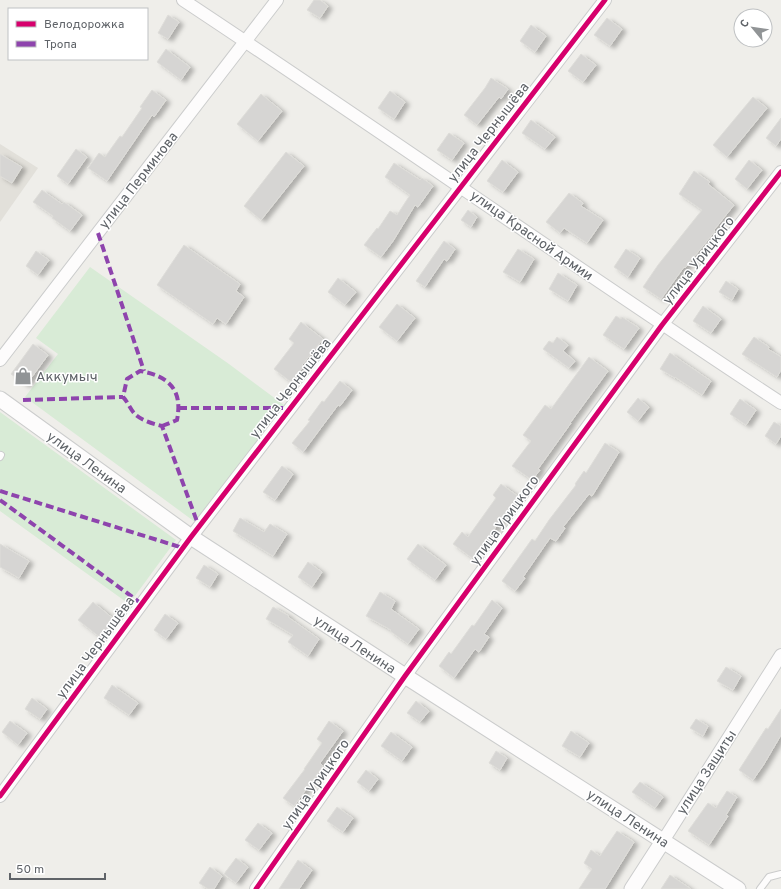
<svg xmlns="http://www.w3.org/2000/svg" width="781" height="889" font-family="Overpass,sans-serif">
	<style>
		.education { fill: #e2e0da }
		.green { fill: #d8ebd6 }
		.building { fill: #d6d5d3; stroke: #deddd9; filter: url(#shadow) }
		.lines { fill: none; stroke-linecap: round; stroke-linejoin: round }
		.service-casing { stroke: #cbcccc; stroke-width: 8 }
		.minor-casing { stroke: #cbcccc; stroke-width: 14 }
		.tertiary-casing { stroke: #cbcccc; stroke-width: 17 }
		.service { stroke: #fdfcfc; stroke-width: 6 }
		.minor { stroke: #fdfcfc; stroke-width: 12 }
		.tertiary { stroke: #fdfcfc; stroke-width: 15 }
		.quiet { stroke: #8e44ad; stroke-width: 4; stroke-dasharray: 8 4; stroke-linecap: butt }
		.cycleway-casing { stroke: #fff; stroke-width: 8 }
		.cycleway { stroke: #d6006c; stroke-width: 5 }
		.labels { text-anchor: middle; stroke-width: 3; stroke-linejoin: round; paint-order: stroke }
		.street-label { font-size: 14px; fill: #5f6368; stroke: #fff }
		.poi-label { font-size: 14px; fill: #5f6368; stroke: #fff; text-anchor: start }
	</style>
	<defs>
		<filter id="shadow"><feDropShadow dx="4.5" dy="2.5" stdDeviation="2" flood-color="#0004"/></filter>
	</defs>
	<rect width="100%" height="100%" fill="#efeeea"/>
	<path class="education" d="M 0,144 L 38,168 L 0,222 Z"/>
	<path class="green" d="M 90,267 L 229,364 L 284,405 L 195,522 L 25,397 L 58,354 L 36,338 Z
		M 0,412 L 176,540 L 129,604 L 0,511 Z"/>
	<path class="building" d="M 314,0 L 320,0 L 328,6 L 320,18 L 307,10 Z
		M 168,15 L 179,22 L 168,39 L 158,33 Z
		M 607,18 L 622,29 L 610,46 L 594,35 Z
		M 531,25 L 546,36 L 535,52 L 520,41 Z
		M 166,49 L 190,67 L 181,80 L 157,62 Z
		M 581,54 L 596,65 L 583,82 L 568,71 Z
		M 491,78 L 508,89 L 501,99 L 499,97 L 477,125 L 464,115 L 485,88 Z
		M 152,90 L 166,100 L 154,117 L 152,115 L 107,181 L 88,168 L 99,153 L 105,157 L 120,136 L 122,137 L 142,108 L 140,107 Z
		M 390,91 L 405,102 L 394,119 L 378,108 Z
		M 261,94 L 282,111 L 258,141 L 237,124 Z
		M 753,97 L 767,108 L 727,157 L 713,145 Z
		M 781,118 L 781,139 L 776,146 L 766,138 Z
		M 531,120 L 555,137 L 545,149 L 522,133 Z
		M 449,133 L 464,143 L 452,160 L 437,150 Z
		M 76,149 L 87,157 L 68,184 L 57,176 Z
		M 286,152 L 304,166 L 261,220 L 244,206 Z
		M 0,154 L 22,167 L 12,183 L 0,176 Z
		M 502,160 L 518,172 L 503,192 L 487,181 Z
		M 749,160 L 762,170 L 747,189 L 735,179 Z
		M 394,163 L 420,180 L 422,178 L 433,186 L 418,207 L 415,205 L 393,241 L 381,257 L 364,245 L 377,228 L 378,229 L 390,211 L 397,215 L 410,195 L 385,177 Z
		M 694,171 L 710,182 L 708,184 L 734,205 L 714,230 L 715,231 L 685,268 L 684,267 L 661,299 L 643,287 L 658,265 L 702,210 L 679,194 Z
		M 42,190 L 62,204 L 64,202 L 82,215 L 70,231 L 52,218 L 53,216 L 33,202 Z
		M 569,193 L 583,203 L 581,206 L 603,220 L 587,243 L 564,228 L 560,233 L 546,222 Z
		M 468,210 L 477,217 L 471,227 L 461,220 Z
		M 444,241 L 455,249 L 447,261 L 444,259 L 425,287 L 416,281 Z
		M 184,245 L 240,284 L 236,291 L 244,297 L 226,324 L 217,318 L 213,324 L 157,285 Z
		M 518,249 L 534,259 L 520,282 L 503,272 Z
		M 626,249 L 640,258 L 628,277 L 614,267 Z
		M 36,251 L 49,260 L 38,275 L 26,266 Z
		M 558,273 L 577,285 L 568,301 L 549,289 Z
		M 338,278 L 356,292 L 345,305 L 328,292 Z
		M 726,281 L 738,289 L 732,300 L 719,292 Z
		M 397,304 L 415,318 L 397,341 L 379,327 Z
		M 703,306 L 721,319 L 711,333 L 693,321 Z
		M 616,316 L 621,319 L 622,317 L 639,328 L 624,349 L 603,335 Z
		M 301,322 L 323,339 L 302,365 L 304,366 L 291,382 L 274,369 L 294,343 L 289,339 Z
		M 557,337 L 568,345 L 563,351 L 575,361 L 569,368 L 543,349 L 549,341 L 553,343 Z
		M 754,337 L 769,347 L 768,349 L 781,357 L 781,370 L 777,377 L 742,354 Z
		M 33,344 L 48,355 L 26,385 L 11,374 Z
		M 670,353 L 711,381 L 702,395 L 675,377 L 675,378 L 660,369 Z
		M 589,357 L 608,371 L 570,423 L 571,423 L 538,469 L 540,470 L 532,480 L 512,466 L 531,441 L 523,435 L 545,405 L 551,409 Z
		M 340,381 L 352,390 L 340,406 L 338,405 L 303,452 L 292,443 L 310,421 L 308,420 L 322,401 L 324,402 Z
		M 638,398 L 649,407 L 638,421 L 627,412 Z
		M 740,399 L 756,410 L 746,425 L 730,414 Z
		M 774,422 L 781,426 L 781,436 L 776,444 L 765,436 Z
		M 605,443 L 619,452 L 600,483 L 592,496 L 589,494 L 563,527 L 565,528 L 556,541 L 550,538 L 523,577 L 525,578 L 515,591 L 502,581 L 532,539 L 535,541 L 549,520 L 576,485 L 575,484 L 584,471 L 586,473 Z
		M 282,466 L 293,474 L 275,500 L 263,492 Z
		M 501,484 L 519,497 L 472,558 L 453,544 L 462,532 L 468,537 L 496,498 L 493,495 Z
		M 240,518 L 264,532 L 270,524 L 287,534 L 273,556 L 233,531 Z
		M 0,544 L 29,561 L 19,578 L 0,567 Z
		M 418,544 L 446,565 L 435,580 L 407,559 Z
		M 308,562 L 322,572 L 312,587 L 298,577 Z
		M 204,565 L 218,574 L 210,587 L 196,578 Z
		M 380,592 L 395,601 L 391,609 L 419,629 L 408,644 L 390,631 L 391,630 L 366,616 Z
		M 492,600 L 502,608 L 484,634 L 489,637 L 479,652 L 475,649 L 454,678 L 439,666 L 449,652 L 451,654 L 472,625 L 474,626 Z
		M 93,602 L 115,620 L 101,638 L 78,620 Z
		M 273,607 L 289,616 L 288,617 L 319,639 L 308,656 L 288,642 L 293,635 L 266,619 Z
		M 165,614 L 178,623 L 166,639 L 154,630 Z
		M 726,667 L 741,676 L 733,690 L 717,681 Z
		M 112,685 L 138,703 L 129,715 L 104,698 Z
		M 32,698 L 47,709 L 40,719 L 25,709 Z
		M 416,701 L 429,711 L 420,722 L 407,713 Z
		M 781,709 L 781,735 L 764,764 L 753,780 L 739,770 L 766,728 L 768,729 Z
		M 696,719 L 708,726 L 703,736 L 690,728 Z
		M 10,721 L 27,733 L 18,745 L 2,732 Z
		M 329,721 L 343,731 L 320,763 L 323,766 L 294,806 L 283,798 L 305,769 L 304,769 L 322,743 L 317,739 Z
		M 571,731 L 589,743 L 580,757 L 562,746 Z
		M 391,732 L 412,747 L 402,761 L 381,746 Z
		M 496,751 L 507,758 L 500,770 L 489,763 Z
		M 366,770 L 378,779 L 369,791 L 357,782 Z
		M 640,782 L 663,797 L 655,808 L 632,792 Z
		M 727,791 L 737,797 L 726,815 L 728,816 L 709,845 L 688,831 L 708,803 L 716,808 Z
		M 337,807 L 353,818 L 343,832 L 327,821 Z
		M 258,823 L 272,833 L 259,850 L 245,840 Z
		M 617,831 L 634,842 L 605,889 L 579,889 L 592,869 L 584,863 L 591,850 L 600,856 Z
		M 236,858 L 248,867 L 236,883 L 224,874 Z
		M 298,860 L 312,870 L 299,889 L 279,889 Z
		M 210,867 L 222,876 L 214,889 L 208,889 L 199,883 Z
		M 670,875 L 691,889 L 661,889 Z"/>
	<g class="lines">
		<g class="service-casing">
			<path id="service" d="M 0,457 L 1,455
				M 760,889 L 769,877 L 781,874"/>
		</g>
		<g class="minor-casing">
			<path id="minor" d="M 183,0 C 384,133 580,271 781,403
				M 0,360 L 277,0
				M 0,796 L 191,537 L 605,0
				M 663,841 L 781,655
				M 256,889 L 405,676 L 662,325 L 781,172"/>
		</g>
		<g class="tertiary-casing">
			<path id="tertiary" d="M 0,399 L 191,537 L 405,676 L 738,889
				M 632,889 L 663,841"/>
		</g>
		<use href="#service" class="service"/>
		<use href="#minor" class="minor"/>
		<use href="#tertiary" class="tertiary"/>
		<path class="quiet" d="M 98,233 L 144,371
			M 23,400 L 123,397
			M 179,408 L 291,408
			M 162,426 L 177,420 C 183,390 169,376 140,371 L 127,379 L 123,397 C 128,402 131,411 136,415 C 143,421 154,424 162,426 L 199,527
			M 0,491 L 183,548
			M 0,500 L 142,604"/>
		<g class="cycleway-casing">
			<path id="cycleway" d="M 0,796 L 191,537 L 605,0
				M 256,889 L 405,676 L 662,325 L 781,172"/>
		</g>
		<use href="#cycleway" class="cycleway"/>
	</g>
	<defs>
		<g id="shop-bare" transform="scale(1.38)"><path d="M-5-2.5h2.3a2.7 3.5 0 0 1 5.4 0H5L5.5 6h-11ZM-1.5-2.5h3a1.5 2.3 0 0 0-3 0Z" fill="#919496" stroke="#fff" stroke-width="2.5" paint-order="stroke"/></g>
	</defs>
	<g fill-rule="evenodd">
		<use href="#shop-bare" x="23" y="376"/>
	</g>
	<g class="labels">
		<g class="street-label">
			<text transform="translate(488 132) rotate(-52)" y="5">улица Чернышёва</text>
			<text transform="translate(138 180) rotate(-52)" y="5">улица Перминова</text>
			<text transform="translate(532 235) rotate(35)" y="5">улица Красной Армии</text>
			<text transform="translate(698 260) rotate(-52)" y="5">улица Урицкого</text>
			<text transform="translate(290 388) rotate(-52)" y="5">улица Чернышёва</text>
			<text transform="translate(87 462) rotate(36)" y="5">улица Ленина</text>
			<text transform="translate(504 520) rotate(-54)" y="5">улица Урицкого</text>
			<text transform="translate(355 644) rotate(33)" y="5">улица Ленина</text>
			<text transform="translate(95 647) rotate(-54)" y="5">улица Чернышёва</text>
			<text transform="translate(706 772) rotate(-57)" y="5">улица Защиты</text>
			<text transform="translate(315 784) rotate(-55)" y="5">улица Урицкого</text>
			<text transform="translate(628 818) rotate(33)" y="5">улица Ленина</text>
		</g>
		<g class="poi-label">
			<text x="36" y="381">Аккумыч</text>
		</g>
	</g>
	<rect x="8" y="8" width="140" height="52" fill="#ffffff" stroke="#bfc1c3"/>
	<rect x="16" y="21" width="20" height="6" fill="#d6006c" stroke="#bfc1c3"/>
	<text x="44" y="28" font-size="12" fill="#5f6368">Велодорожка</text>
	<rect x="16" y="41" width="20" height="6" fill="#8e44ad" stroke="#bfc1c3"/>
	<text x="44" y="48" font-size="12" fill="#5f6368">Тропа</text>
	<g transform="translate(753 28) rotate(299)"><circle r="19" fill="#ffffff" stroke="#bfc1c3"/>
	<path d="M0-3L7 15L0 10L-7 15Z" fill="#919496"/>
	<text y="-6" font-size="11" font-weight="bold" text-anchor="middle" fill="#5f6368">С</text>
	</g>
	<path d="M10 873v6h95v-6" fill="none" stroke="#5f6368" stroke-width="2"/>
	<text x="16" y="873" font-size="12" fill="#5f6368" stroke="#ffffff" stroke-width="3" paint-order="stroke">50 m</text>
</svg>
